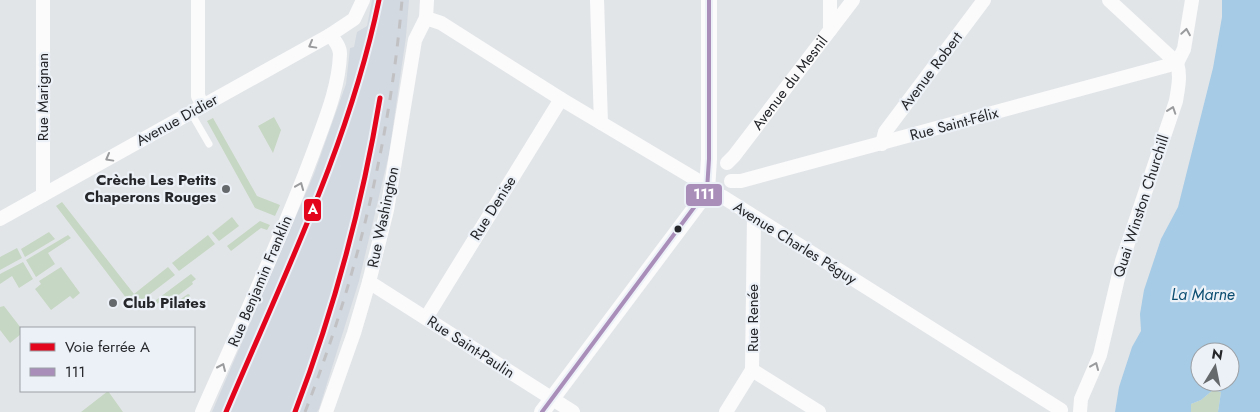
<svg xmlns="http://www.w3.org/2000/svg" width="1260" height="412" font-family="Jost,sans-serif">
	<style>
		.built { fill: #d3d9e1 }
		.green { fill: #c6d7c3 }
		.water { fill: #a5cbe6; fill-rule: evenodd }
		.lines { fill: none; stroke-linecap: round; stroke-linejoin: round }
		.service { stroke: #fbfbfc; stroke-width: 7 }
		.minor { stroke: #fbfbfc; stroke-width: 14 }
		.tertiary { stroke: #fbfbfc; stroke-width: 16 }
		.rail { stroke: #c1c1c3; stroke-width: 3; stroke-dasharray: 9 9; stroke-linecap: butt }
		.bus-1-casing { stroke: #ecf1f8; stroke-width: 8 }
		.bus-1 { stroke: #a98eba; stroke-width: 4 }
		.rail-1-casing { stroke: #ecf1f8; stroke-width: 9 }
		.rail-1 { stroke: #e3051c; stroke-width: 5 }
		.oneway { stroke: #9a9b9d }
		.poi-dot { fill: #66696c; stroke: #ecf1f8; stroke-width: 2 }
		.bus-dot { fill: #242629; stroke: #ecf1f8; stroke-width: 2 }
		.labels { text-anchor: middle; stroke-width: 4.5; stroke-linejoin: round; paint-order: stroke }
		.street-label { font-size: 15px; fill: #242629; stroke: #ecf1f8 }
		.poi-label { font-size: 15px; font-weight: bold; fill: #242629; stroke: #ecf1f8; text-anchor: end }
		.water-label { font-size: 16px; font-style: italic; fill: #0b4d70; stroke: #ecf1f8 }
		.line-badge { stroke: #ecf1f8; stroke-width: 2 }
		.badge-label { font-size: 14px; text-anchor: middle; font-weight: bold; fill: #fff }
	</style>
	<rect width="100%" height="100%" fill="#e2e5e8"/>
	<path class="built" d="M 372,0 L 409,0 L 406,37 L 389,154 L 359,281 L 319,409 L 317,412 L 212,412 L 314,174 L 346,84 L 350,48 L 354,47 L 357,32 L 367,26 Z"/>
	<path class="green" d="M 274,117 L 281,130 L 273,153 L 258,126 Z
		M 213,118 L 257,196 L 280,205 L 275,216 L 255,208 L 207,121 Z
		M 62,202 L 134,294 L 168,267 L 175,275 L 133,307 L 56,206 Z
		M 232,217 L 239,226 L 219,241 L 212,233 Z
		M 260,221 L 270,225 L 267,230 L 261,228 L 231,251 L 227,246 Z
		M 49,232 L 55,239 L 25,257 L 21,249 Z
		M 68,235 L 71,238 L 48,253 L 55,264 L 36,277 L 26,260 Z
		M 208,235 L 215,244 L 179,271 L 172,263 Z
		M 17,248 L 22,258 L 0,270 L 0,257 Z
		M 23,262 L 33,279 L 19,288 L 12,276 L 0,284 L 0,274 Z
		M 61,267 L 80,293 L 73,299 L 70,296 L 51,310 L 35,289 L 41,284 L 39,281 Z
		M 191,274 L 196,279 L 192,282 L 193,284 L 176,297 L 179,300 L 188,294 L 190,295 L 185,305 L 182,304 L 180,306 L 175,304 L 168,296 L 154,306 L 152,303 Z
		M 4,306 L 21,328 L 21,334 L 10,343 L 0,330 L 0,307 Z
		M 1213,390 L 1221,392 L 1218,412 L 1191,412 L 1191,404 L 1201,400 Z
		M 108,391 L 123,412 L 81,412 Z"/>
	<path class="water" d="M 1222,0 L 1260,0 L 1260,412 L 1218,412 L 1221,392 L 1213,390 L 1201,400 L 1191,404 L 1191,412 L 1115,412 L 1119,387 L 1132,347 L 1141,331 L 1140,314 L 1144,290 L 1161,239 L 1178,207 L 1213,68 L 1222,17 ZM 1200,352 L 1230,352 L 1230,382 L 1200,382 Z"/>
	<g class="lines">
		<path class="service" d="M 191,113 L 209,144"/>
		<g class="minor">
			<path d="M 43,0 L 43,195"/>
			<path d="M 198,0 L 198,96 L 203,106"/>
			<path d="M 597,0 L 601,123"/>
			<path d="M 830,0 L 830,30"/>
			<path d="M 426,18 L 441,23 L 561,99 L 697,180 L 707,190 L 723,197 L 1061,410"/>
			<path d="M 1177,63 L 1184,49 L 1192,0"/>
			<path d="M 882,144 L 885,132 L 984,0"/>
			<path id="s1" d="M 727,163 L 734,156 L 853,0"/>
			<path d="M 731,181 L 741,181 L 1177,63"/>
			<path d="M 754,217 L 752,370 L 819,412"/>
			<path d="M 0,219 L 330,35 L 354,19 L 363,0"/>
			<path d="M 369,282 L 573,412"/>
			<path d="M 426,318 L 561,99"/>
			<path d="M 202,412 C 240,326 280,241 313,153 C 324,122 339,88 340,54 C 340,46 335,41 330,35"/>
			<path d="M 326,412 L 354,333 L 369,282 L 387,210 L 415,40 L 426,18 L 427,0"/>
			<path d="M 726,412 L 752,370"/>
			<path d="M 1080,412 L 1081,399 L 1100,355 L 1122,261 L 1176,101 C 1178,88 1181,76 1177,63 L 1109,0"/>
		</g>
		<path class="tertiary" d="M 542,412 L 701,200 L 707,190 L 709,159 L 709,0"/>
		<path class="rail" d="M 305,412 C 356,281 390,141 402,0"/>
		<g class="bus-1-casing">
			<path id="bus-1" d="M 542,412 L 707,190 L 709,159 L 709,0"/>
		</g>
		<use href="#bus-1" class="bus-1"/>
		<g class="rail-1-casing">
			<path id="rail-1" d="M 226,412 C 283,277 349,145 379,0
				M 295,412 C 334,310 362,206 380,98"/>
		</g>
		<use href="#rail-1" class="rail-1"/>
	</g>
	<defs><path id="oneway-chevron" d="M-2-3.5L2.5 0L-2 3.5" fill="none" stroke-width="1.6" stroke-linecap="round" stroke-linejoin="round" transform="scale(1.25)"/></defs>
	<g class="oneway">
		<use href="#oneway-chevron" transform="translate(1186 32) rotate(-81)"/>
		<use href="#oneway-chevron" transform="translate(312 45) rotate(151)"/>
		<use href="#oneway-chevron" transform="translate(1172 110) rotate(-71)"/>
		<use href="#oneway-chevron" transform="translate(109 158) rotate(151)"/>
		<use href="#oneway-chevron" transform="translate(300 186) rotate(-68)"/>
		<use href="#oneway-chevron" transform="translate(1095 366) rotate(-67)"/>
		<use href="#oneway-chevron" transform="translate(222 367) rotate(-66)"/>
	</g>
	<g class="poi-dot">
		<circle cx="226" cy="189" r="5"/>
		<circle cx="113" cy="303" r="5"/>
	</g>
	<circle class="bus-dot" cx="678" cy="229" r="4.5"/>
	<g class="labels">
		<g class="street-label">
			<text transform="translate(931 71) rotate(-53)" y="5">Avenue Robert</text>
			<text dy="5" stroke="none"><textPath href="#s1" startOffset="102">Avenue du Mesnil</textPath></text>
			<text transform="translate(43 97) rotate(-90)" y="5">Rue Marignan</text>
			<text transform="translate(177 120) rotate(-29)" y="5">Avenue Didier</text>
			<text transform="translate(954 124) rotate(-15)" y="5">Rue Saint-Félix</text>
			<text transform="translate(1141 206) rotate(-72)" y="5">Quai Winston Churchill</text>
			<text transform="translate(493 208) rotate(-58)" y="5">Rue Denise</text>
			<text transform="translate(383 217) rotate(-78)" y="5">Rue Washington</text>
			<text transform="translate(795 243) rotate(32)" y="5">Avenue Charles Péguy</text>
			<text transform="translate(260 281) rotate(-67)" y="5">Rue Benjamin Franklin</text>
			<text transform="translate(753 318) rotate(-90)" y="5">Rue Renée</text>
			<text transform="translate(471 347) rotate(33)" y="5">Rue Saint-Paulin</text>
		</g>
		<g class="poi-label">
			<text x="216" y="185">Crèche Les Petits<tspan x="216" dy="17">Chaperons Rouges</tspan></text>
			<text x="123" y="308" text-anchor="start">Club Pilates</text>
		</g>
		<g class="water-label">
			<text x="1203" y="300">La Marne</text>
		</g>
	</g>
	<g class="line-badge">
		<rect x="685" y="183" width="38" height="24" rx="5" fill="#a98eba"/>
		<rect x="303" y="198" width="19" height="24" rx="5" fill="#e3051c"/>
	</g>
	<g class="badge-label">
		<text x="704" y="199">111</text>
		<text x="313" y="214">A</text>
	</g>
	<rect x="20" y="327" width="175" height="65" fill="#ecf1f8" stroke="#9ca0a5"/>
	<rect x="30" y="343" width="25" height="8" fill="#e3051c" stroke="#9ca0a5"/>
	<text x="65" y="352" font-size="15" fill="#242629">Voie ferrée A</text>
	<rect x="30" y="368" width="25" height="8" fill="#a98eba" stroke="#9ca0a5"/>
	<text x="65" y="377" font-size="15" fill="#242629">111</text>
	<g transform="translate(1215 367) rotate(10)"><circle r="24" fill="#ecf1f8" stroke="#9ca0a5"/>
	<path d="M0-4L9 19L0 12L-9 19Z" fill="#66696c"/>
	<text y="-8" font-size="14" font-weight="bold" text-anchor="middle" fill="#242629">N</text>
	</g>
</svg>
